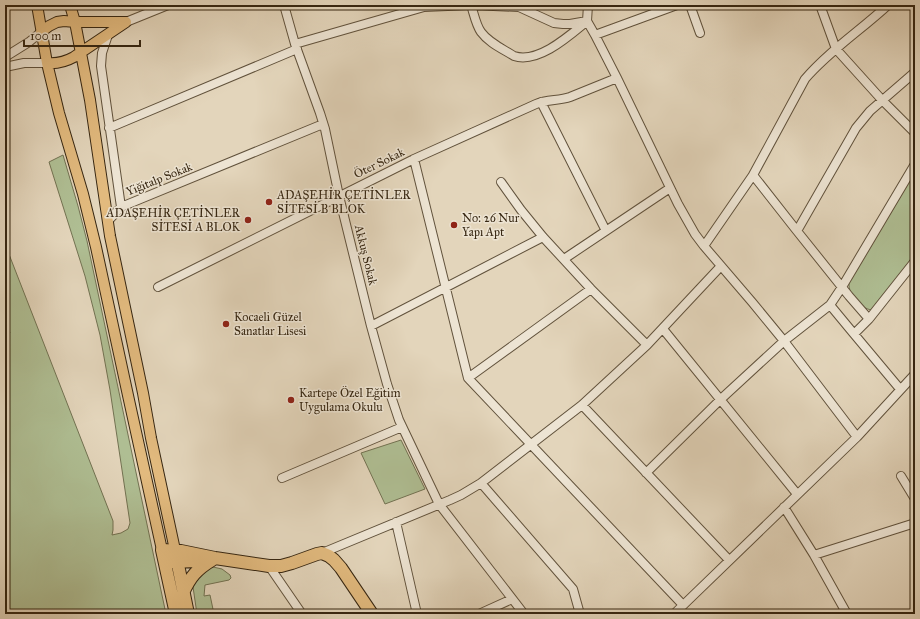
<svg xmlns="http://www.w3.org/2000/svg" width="920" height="619" font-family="'IM FELL Great Primer',serif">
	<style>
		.green { fill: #afbe93; stroke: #727252 }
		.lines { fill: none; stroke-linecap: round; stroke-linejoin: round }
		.minor-casing { stroke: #61523c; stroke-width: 10 }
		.major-casing { stroke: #362611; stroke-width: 12 }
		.highway-casing { stroke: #362611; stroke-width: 14 }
		.minor { stroke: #ede4d3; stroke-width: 8 }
		.major { stroke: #e2ba7e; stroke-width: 10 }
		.highway { stroke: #e2ba7e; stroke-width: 12 }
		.poi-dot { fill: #8f2418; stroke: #ede4d3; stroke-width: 1.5 }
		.labels { text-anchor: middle; stroke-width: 3; stroke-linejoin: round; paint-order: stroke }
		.street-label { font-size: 12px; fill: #362611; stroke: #ede4d3 }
		.poi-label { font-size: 12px; fill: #362611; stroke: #ede4d3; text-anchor: start }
	</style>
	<rect width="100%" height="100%" fill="#e3d5bb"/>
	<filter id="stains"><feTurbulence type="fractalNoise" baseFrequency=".005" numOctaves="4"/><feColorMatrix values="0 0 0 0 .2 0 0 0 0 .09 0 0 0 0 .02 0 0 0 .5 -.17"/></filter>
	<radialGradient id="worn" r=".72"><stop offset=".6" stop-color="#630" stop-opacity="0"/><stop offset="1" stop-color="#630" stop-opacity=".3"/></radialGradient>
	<path class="green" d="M 63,155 L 78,206 L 87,241 L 166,614 L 5,614 L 5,334 L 10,333 L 5,320 L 5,244 L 113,521 L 113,530 L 112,535 L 121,533 L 128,529 L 130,523 L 110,390 L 100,335 L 85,276 L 49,162 Z
		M 915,172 L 915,254 L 872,310 C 861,309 848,294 849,283 Z
		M 401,440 L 425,489 L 385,504 L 361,453 Z
		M 213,567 L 222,569 L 230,575 L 231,578 L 229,580 L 205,585 L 204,596 L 210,595 L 214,614 L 197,614 L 193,587 L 194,582 L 208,568 Z"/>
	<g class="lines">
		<g class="minor-casing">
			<path id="minor" d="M 284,5 L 295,44 L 320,113 L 325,129 L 339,196 L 371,326 L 387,384 L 399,420 L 439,504 L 524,614
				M 471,5 C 474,14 476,25 481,32 C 489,43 503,49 514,56 C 538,64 569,36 586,22
				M 588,5 L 587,21 L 595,35 L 617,78 L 678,204 L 695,234 L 704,246 L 752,302 L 784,341 L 857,437
				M 690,5 L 700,33
				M 820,5 L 836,49 L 882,100 L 915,133
				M 126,22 L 168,5
				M 108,35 L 102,53 L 101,66 L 121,207 L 323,124
				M 595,35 L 677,5
				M 295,44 L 424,7 L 471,5 L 519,7 L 554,23 L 563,24 L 570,24 L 587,21
				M 5,57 L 29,42 L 41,32
				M 5,67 L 24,63 L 47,63
				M 915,72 L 870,111 L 856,128 L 797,231 L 849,296 L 869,319 L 915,261
				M 541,102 L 606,231
				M 109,128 L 297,49
				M 414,159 L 468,378 L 683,605
				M 501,182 L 521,210 L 543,237 L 591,289 L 647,345
				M 108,221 L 121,207
				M 797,231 L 753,175 L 805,79 C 829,51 861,30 888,5
				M 704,246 L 753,175
				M 564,259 L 670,188
				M 158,287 L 414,159 L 536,104 C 547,99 559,101 570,97 L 617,78
				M 830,305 L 854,334 L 869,319
				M 371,326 L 543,237
				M 663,329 L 797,494
				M 854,334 L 900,389
				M 468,378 L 591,289
				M 582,405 L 729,560
				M 646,473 L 721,399 L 784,341 L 830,305 L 842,287 L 915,164
				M 901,476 L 915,499
				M 282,478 L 402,427
				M 481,483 L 573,589 L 580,614
				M 784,507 L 814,555 L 847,614
				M 396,522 L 417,614
				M 322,553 L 450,500 L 461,495 L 481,483 L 582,405 L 647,345 L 721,266
				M 814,555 L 915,523
				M 269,566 L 302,614
				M 479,614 L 512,599
				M 674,614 L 857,437 L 915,374"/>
		</g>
		<g class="major-casing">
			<path id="major" d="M 37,5 L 47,63 L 59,113 L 83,194 L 96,247 L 129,400 L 162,550
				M 70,5 L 75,22 L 90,100 L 110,236 L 143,393 L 151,438 L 175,550
				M 41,32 L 49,26 L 57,22 L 64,21 L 75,22 L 126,22
				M 47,63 C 57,64 65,62 74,57 L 126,22"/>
		</g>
		<g class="highway-casing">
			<path id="highway" d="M 175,550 L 188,614
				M 170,562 L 197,561 L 207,560
				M 183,593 C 190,577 197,569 212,560
				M 176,614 L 162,550 L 181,551 L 215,558 L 269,566 L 281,566 L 292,563 L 317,554 L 322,553 L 329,556 L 334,560 L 341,568 L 372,614"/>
		</g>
		<use href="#minor" class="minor"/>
		<use href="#major" class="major"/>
		<use href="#highway" class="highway"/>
	</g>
	<g class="poi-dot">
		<circle cx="269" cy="202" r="4"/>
		<circle cx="248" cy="220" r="4"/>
		<circle cx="454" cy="225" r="4"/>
		<circle cx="226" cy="324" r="4"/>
		<circle cx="291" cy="400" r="4"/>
	</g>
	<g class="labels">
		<g class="street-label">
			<text transform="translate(379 163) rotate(-26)" y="4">Öter Sokak</text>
			<text transform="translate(159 179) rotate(-22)" y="4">Yiğitalp Sokak</text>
			<text transform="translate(366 255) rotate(76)" y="4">Akkuş Sokak</text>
		</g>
		<g class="poi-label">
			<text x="277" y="199">ADAŞEHİR ÇETİNLER<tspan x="277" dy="14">SİTESİ B BLOK</tspan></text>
			<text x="240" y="217" text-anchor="end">ADAŞEHİR ÇETİNLER<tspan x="240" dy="14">SİTESİ A BLOK</tspan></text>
			<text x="462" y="222">No: 26 Nur<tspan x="462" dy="14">Yapı Apt</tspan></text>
			<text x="234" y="321">Kocaeli Güzel<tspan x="234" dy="14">Sanatlar Lisesi</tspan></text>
			<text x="299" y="397">Kartepe Özel Eğitim<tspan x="299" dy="14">Uygulama Okulu</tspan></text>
		</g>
	</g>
	<rect width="920" height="619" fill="none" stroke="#e3d5bb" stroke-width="20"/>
	<rect x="6" y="6" width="908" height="607" fill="none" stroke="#362611" stroke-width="2"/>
	<rect x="10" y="10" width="900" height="599" fill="none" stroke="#362611"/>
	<path d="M24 40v6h116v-6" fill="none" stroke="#362611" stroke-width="2"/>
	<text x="30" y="40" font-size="12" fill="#362611" stroke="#ede4d3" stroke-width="3" paint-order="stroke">100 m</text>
	<rect width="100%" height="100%" filter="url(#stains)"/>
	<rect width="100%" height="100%" fill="url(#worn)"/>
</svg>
